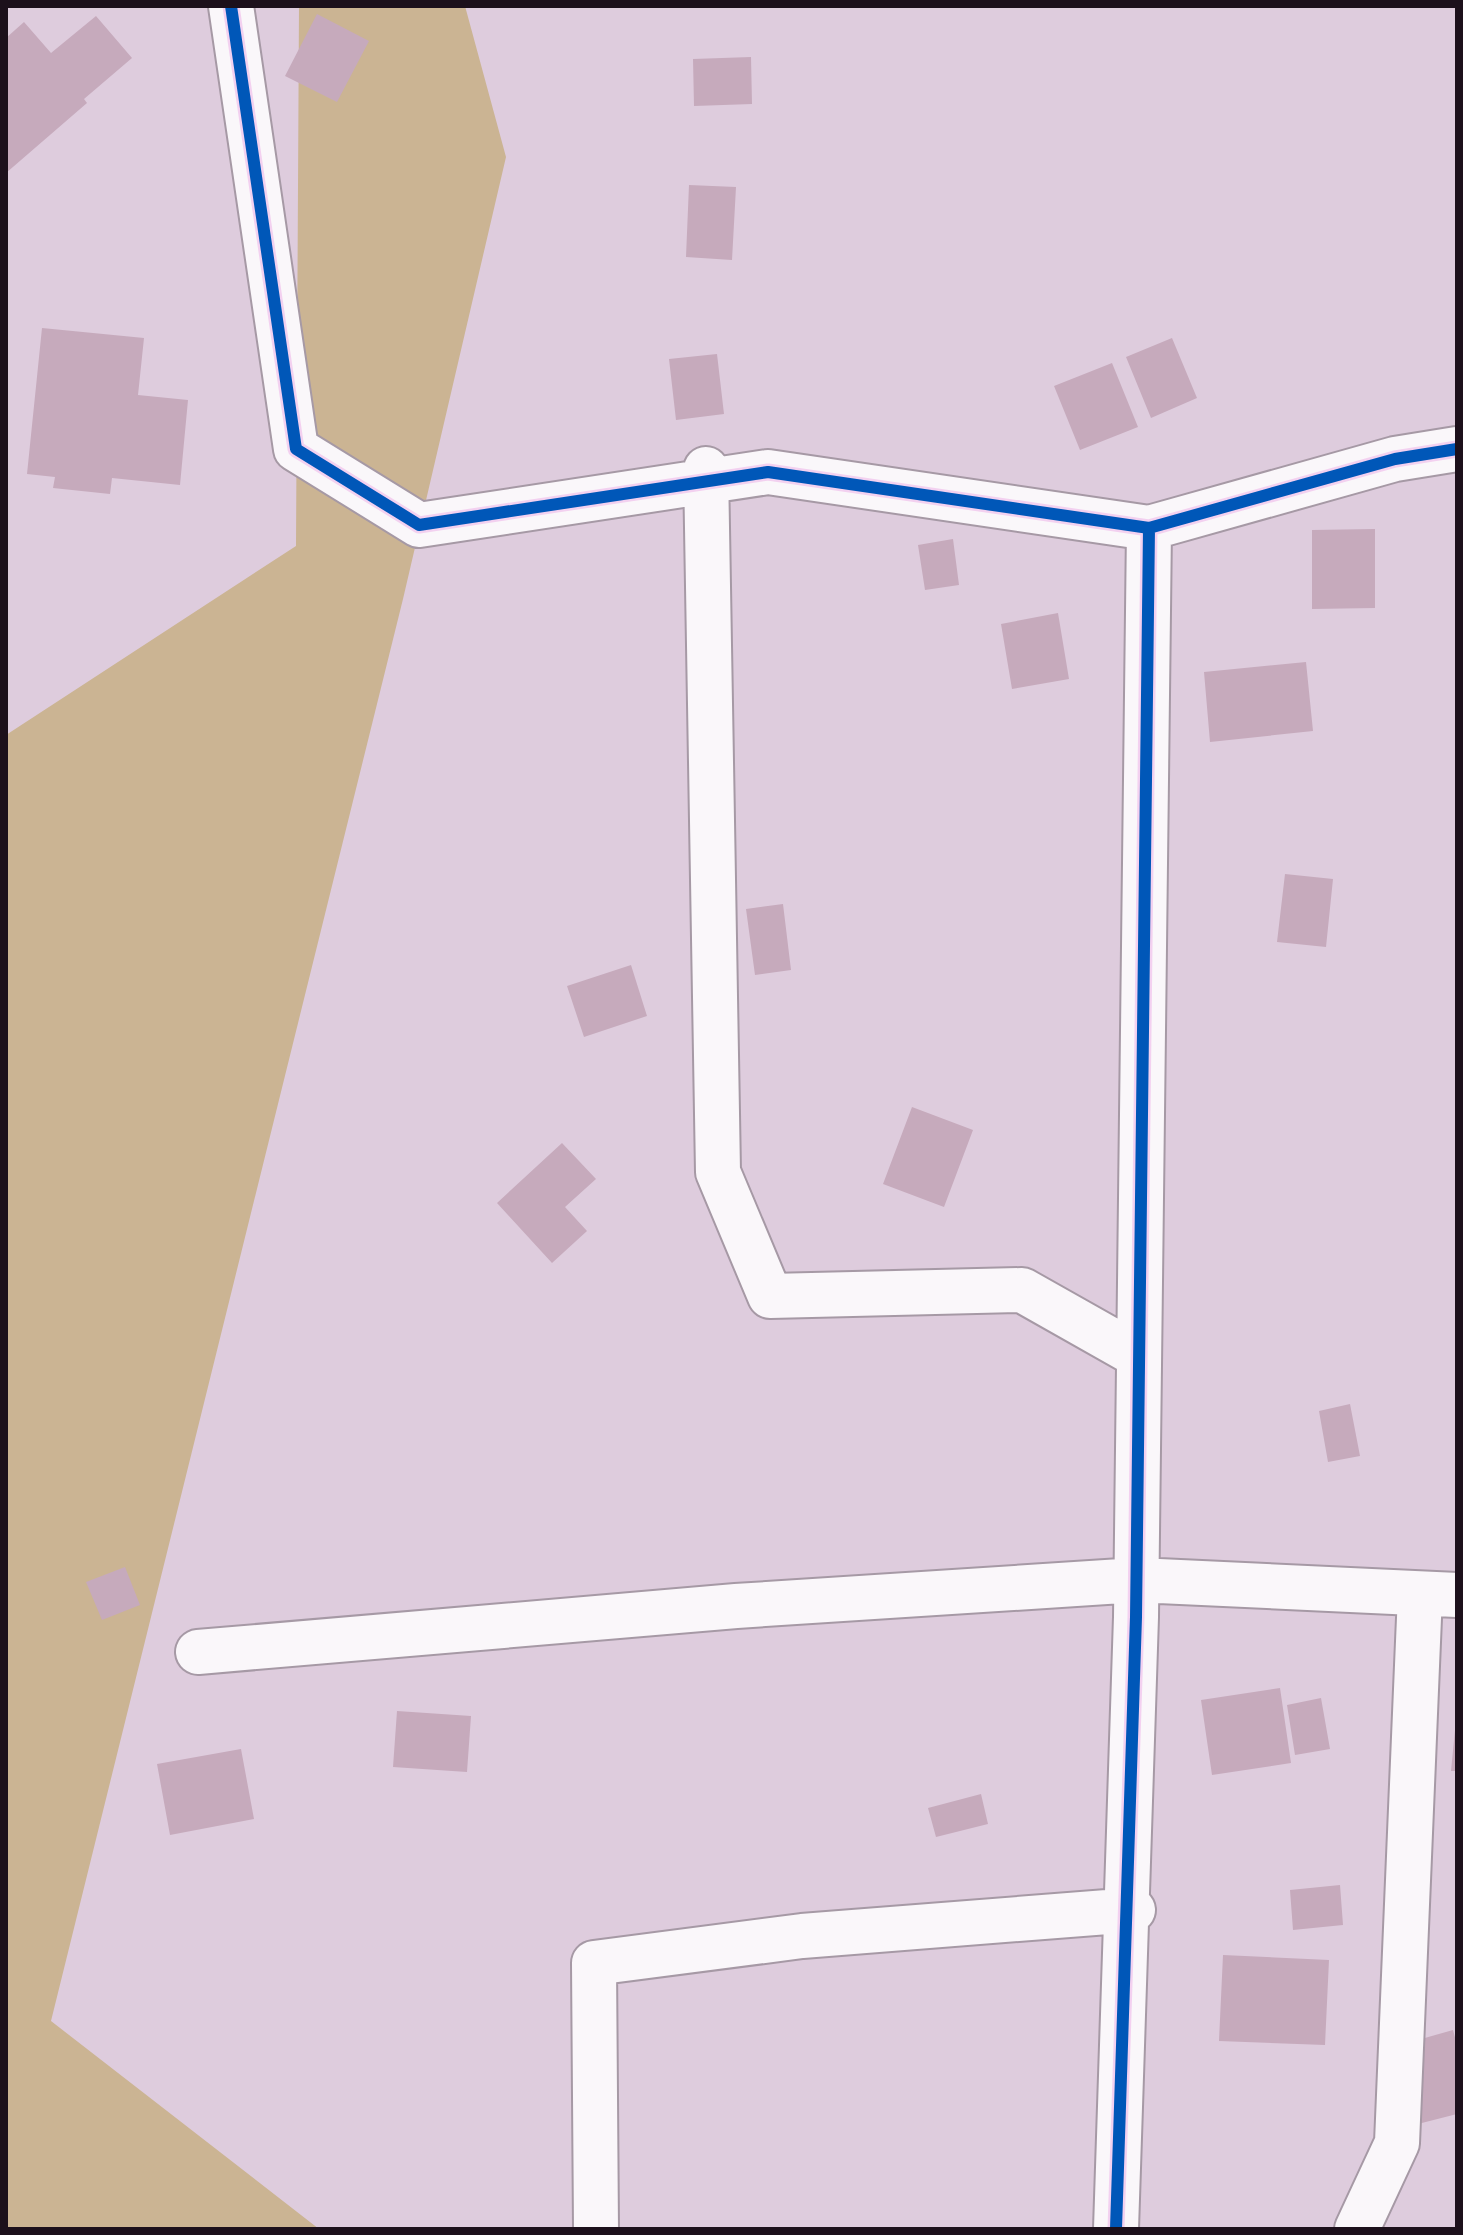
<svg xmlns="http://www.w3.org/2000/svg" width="1463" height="2235" font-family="Signika,sans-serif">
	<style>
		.green { fill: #cbb493 }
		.building { fill: #c6aabc }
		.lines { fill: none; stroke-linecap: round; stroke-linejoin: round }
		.minor-casing { stroke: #a699a5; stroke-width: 48 }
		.minor { stroke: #faf7fa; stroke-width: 44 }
		.cycleway-casing { stroke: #f3d1f0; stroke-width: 17 }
		.cycleway { stroke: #0057b8; stroke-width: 12 }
	</style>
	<rect width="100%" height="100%" fill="#deccdd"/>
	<path class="green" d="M 299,6 L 465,6 L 506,157 L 403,599 L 51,2021 L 319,2229 L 6,2229 L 6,735 L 296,546 Z"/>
	<path class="building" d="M 317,14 L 369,41 L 337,102 L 285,76 Z
		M 96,16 L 132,58 L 84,99 L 87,103 L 6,173 L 6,38 L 24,22 L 51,53 Z
		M 751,57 L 752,104 L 694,106 L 693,59 Z
		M 689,185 L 736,187 L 732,260 L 686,257 Z
		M 42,328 L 144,338 L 138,395 L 188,400 L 180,485 L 112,478 L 110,494 L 53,488 L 55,477 L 27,474 Z
		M 1172,338 L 1197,398 L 1151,418 L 1126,357 Z
		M 717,354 L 724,414 L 676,420 L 669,359 Z
		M 1112,363 L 1138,427 L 1080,450 L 1054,386 Z
		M 1375,529 L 1375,608 L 1312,609 L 1312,530 Z
		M 953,539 L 959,585 L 925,590 L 918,545 Z
		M 1058,613 L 1069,679 L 1012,689 L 1001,624 Z
		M 1306,662 L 1313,731 L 1210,742 L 1204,672 Z
		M 1285,874 L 1333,879 L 1326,947 L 1277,942 Z
		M 783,904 L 791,970 L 755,975 L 746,909 Z
		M 631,965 L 647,1016 L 584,1037 L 567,986 Z
		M 912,1107 L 973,1130 L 944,1207 L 883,1184 Z
		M 562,1143 L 596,1179 L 565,1207 L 587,1231 L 552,1263 L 497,1203 Z
		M 1350,1404 L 1360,1456 L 1328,1462 L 1319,1411 Z
		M 125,1567 L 140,1605 L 102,1620 L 86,1582 Z
		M 1280,1688 L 1291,1763 L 1212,1775 L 1201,1700 Z
		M 1321,1698 L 1330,1749 L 1295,1755 L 1287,1705 Z
		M 397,1711 L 471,1716 L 467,1772 L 393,1767 Z
		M 1455,1730 L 1457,1730 L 1457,1771 L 1451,1771 Z
		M 241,1749 L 254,1819 L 170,1835 L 157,1764 Z
		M 981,1794 L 988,1824 L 936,1837 L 928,1808 Z
		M 1340,1885 L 1343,1925 L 1293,1930 L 1290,1890 Z
		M 1223,1955 L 1329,1960 L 1325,2045 L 1219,2041 Z
		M 1453,2030 L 1457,2045 L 1457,2114 L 1414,2125 L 1393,2047 Z"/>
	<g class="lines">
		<g class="minor-casing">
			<path id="minor" d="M 231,6 L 296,449 L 419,525 L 768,472 L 1149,528 L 1395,459 L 1457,449
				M 706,469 L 718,1172 L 770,1296 L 1022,1290 L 1139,1356
				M 198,1652 L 736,1606 L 1137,1580 L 1457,1595
				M 596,2229 L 594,1963 L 802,1936 L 1133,1910
				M 1116,2229 L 1136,1617 L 1149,528
				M 1357,2229 L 1397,2143 L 1420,1594"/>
		</g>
		<use href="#minor" class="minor"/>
		<g class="cycleway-casing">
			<path id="cycleway" d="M 231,6 L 296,449 L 419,525 L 768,472 L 1149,528 L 1395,459 L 1457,449
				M 1116,2229 L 1136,1617 L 1149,528"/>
		</g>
		<use href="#cycleway" class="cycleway"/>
	</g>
	<rect width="1463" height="2235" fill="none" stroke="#1c101b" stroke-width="16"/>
</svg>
